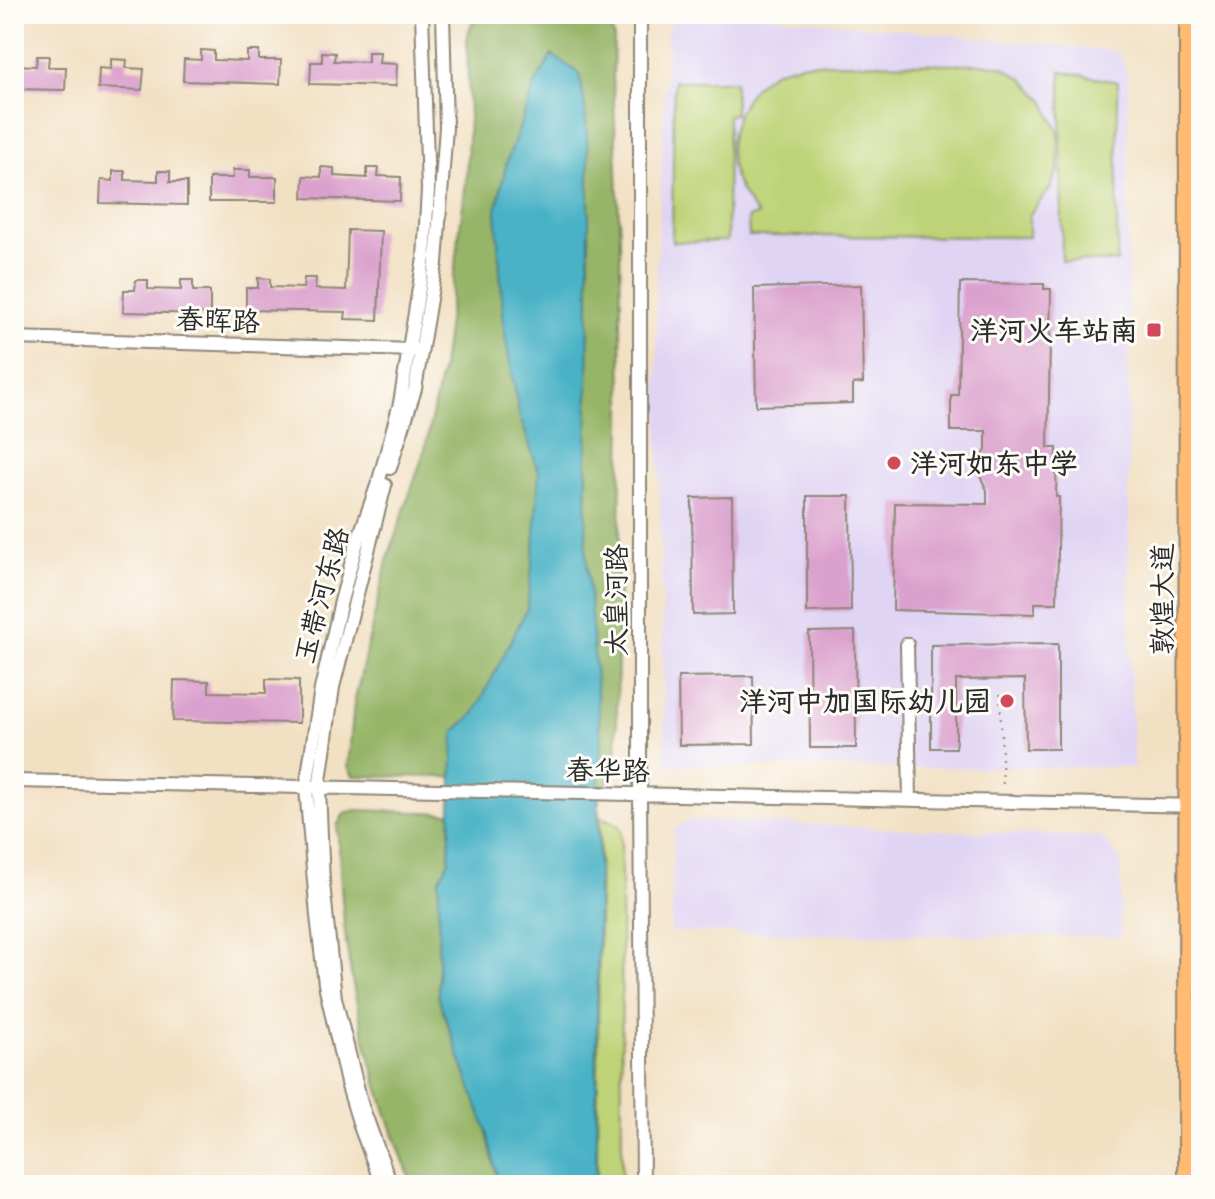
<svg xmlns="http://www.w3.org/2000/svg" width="1215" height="1199" font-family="Itim,'LXGW WenKai TC',sans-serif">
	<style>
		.built { fill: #e0d4f4 }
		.green { fill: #bed377; stroke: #747f51; stroke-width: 2 }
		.forest { fill: #96b568; stroke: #60704a; stroke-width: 2 }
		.water { fill: #48b2c6; stroke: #3a6e78; stroke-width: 2 }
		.building { fill: #dba1ce }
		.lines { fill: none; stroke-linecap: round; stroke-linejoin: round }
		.minor-casing { stroke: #8e8677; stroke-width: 16 }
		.major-casing { stroke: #8e8677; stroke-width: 20 }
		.path { stroke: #8e8677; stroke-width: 2; stroke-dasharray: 2 6; stroke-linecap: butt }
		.minor { stroke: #fff; stroke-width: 12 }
		.major { stroke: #ffbb71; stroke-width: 16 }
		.poi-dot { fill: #d1495b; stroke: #fdfcf7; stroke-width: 3 }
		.labels { text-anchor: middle; stroke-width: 6; stroke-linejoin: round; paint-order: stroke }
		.street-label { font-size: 28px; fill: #2b2b2b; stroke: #fdfcf7 }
		.poi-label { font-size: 28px; font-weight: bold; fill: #2b2b2b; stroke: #fdfcf7; text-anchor: end }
	</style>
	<rect width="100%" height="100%" fill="#fdfcf7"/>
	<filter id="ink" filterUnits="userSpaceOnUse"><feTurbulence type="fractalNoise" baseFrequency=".0125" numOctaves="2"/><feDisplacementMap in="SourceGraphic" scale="16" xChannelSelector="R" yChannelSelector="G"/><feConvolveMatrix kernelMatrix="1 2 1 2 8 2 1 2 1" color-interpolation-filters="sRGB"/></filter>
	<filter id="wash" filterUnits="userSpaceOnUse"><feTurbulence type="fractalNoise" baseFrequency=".006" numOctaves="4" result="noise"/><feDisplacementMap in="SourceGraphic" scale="32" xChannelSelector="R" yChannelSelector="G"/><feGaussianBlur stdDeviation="1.8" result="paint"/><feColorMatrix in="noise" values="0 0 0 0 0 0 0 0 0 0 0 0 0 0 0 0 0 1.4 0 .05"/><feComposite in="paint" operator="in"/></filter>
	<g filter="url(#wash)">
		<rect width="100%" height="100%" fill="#f2e0c3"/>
		<path class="built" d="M 684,14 L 746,14 L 1119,52 L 1128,77 L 1129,633 L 1134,767 L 884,768 L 665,765 L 656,294 L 668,26 Z
			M 689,820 L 1101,837 L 1121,859 L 1120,937 L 671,932 L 674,830 Z"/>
		<path class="green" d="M 805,63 L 989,64 L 1003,67 L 1023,79 L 1043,99 L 1059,132 L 1058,170 L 1050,189 L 1029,215 L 1029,237 L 749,236 L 748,218 L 758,215 C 746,201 736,186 732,167 C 725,134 741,93 770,74 C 779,68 794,66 805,63 Z
			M 1061,71 L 1118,82 L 1117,262 L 1062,261 Z
			M 674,81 L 735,81 L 735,114 L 728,115 L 727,241 L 672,242 Z
			M 600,817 L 616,823 L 621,829 L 622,1185 L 597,1185 Z"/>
		<path class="forest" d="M 480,14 L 598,15 L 614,35 L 613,78 L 620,240 L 622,408 L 616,769 L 605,786 L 452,777 L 353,776 L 348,766 L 354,704 L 388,557 L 425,449 L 442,368 L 466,181 L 469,118 L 467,36 L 472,23 Z
			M 356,810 L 451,813 L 449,861 L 439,880 L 487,1132 L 499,1185 L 413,1185 C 383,1111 360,1034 348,955 C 341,912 341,868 337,826 L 344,814 Z"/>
		<path class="water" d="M 552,55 L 580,74 L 585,107 L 589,166 L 589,306 L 586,548 L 601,743 L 599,769 L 596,1185 L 499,1185 L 487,1132 L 438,997 L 439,880 L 449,861 L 454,732 L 474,714 L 527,609 L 534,549 L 539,472 L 519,414 L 504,329 L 496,211 L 507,161 L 536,83 Z"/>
		<g id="blocks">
			<path class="building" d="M 201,50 L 214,51 L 214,60 L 247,61 L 247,51 L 259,51 L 259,60 L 281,60 L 280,84 L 183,81 L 184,59 L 201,60 Z
				M 322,52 L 335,53 L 334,61 L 368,62 L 368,52 L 380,52 L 379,63 L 397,64 L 396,86 L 310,84 L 311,62 L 322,62 Z
				M 37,56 L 49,56 L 48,67 L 66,67 L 65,90 L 14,89 L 14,65 L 36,66 Z
				M 111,59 L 127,60 L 126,68 L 144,69 L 142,90 L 98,88 L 99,68 L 111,69 Z
				M 321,167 L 334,168 L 334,176 L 367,178 L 367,168 L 379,168 L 378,176 L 401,177 L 400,201 L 303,198 L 304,176 L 321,177 Z
				M 233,170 L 250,170 L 250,177 L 277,177 L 277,202 L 209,202 L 209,178 L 233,178 Z
				M 113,171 L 125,171 L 125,180 L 158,181 L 158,171 L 170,171 L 170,182 L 187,182 L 187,205 L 100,203 L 101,180 L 113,181 Z
				M 348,230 L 381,231 L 378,320 L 345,319 L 346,312 L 246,310 L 246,288 L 258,288 L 258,278 L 270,279 L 270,287 L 303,288 L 304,278 L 316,278 L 315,289 L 346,290 Z
				M 136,280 L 148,280 L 148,289 L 181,290 L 181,280 L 193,280 L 193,291 L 210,291 L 210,314 L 123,312 L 124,290 L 135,290 Z
				M 960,283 L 1044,284 L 1044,289 L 1051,289 L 1048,448 L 1057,448 L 1056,497 L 1059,497 L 1057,603 L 1035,603 L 1035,614 L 893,610 L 895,503 L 987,504 L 987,490 L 976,468 L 986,450 L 986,431 L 951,431 L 951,395 L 958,395 Z
				M 861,285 L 863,383 L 853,384 L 853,403 L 756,406 L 754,288 Z
				M 807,496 L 850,496 L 851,611 L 807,612 Z
				M 732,497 L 733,614 L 693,615 L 692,498 Z
				M 855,631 L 856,748 L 810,748 L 809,632 Z
				M 1058,644 L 1058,749 L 1026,749 L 1025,679 L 956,680 L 956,748 L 931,748 L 931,645 Z
				M 753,676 L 754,744 L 679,745 L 678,677 Z
				M 266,679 L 299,680 L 299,723 L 173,721 L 174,680 L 209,681 L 209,692 L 266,693 Z"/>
		</g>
	</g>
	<g filter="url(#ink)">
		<use href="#blocks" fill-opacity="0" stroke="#8e8677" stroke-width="2"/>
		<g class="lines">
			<g class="minor-casing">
				<path id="minor" d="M 640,14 L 640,795 L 643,1185
					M 14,338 L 415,350
					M 390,468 L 415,389 L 436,263 L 446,127 L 443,14
					M 385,485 L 333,687 L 319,788 L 323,883 L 335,998 L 362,1106 L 391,1185
					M 907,644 L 910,800
					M 14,781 L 1201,806
					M 382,1185 L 361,1129 L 347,1083 L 325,984 L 317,916 L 306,788 L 321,689 L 341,601 L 356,546 L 379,480 L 400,403 L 424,258 L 428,190 L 422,14"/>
			</g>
			<g class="major-casing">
				<path id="major" d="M 1187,1185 L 1188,14"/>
			</g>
			<path class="path" d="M 1000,694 L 1003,789"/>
			<use href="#minor" class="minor"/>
			<use href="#major" class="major"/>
		</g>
	</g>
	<g class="poi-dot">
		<rect x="1146" y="322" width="16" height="16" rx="4"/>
		<circle cx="894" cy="463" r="8"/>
		<circle cx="1007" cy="701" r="8"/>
	</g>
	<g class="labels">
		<g class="street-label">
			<text transform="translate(218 320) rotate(2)" y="10">春晖路</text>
			<text transform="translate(321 595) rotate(-75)" y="10">玉带河东路</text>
			<text transform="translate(1162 599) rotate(-90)" y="10">敦煌大道</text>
			<text transform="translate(616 600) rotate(-90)" y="10">太皇河路</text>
			<text transform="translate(608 770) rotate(1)" y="10">春华路</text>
		</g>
		<g class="poi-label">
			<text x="1138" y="340">洋河火车站南</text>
			<text x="910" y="473" text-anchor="start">洋河如东中学</text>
			<text x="991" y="711">洋河中加国际幼儿园</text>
		</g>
	</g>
	<rect width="1215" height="1199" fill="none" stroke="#fdfcf7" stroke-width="48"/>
</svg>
